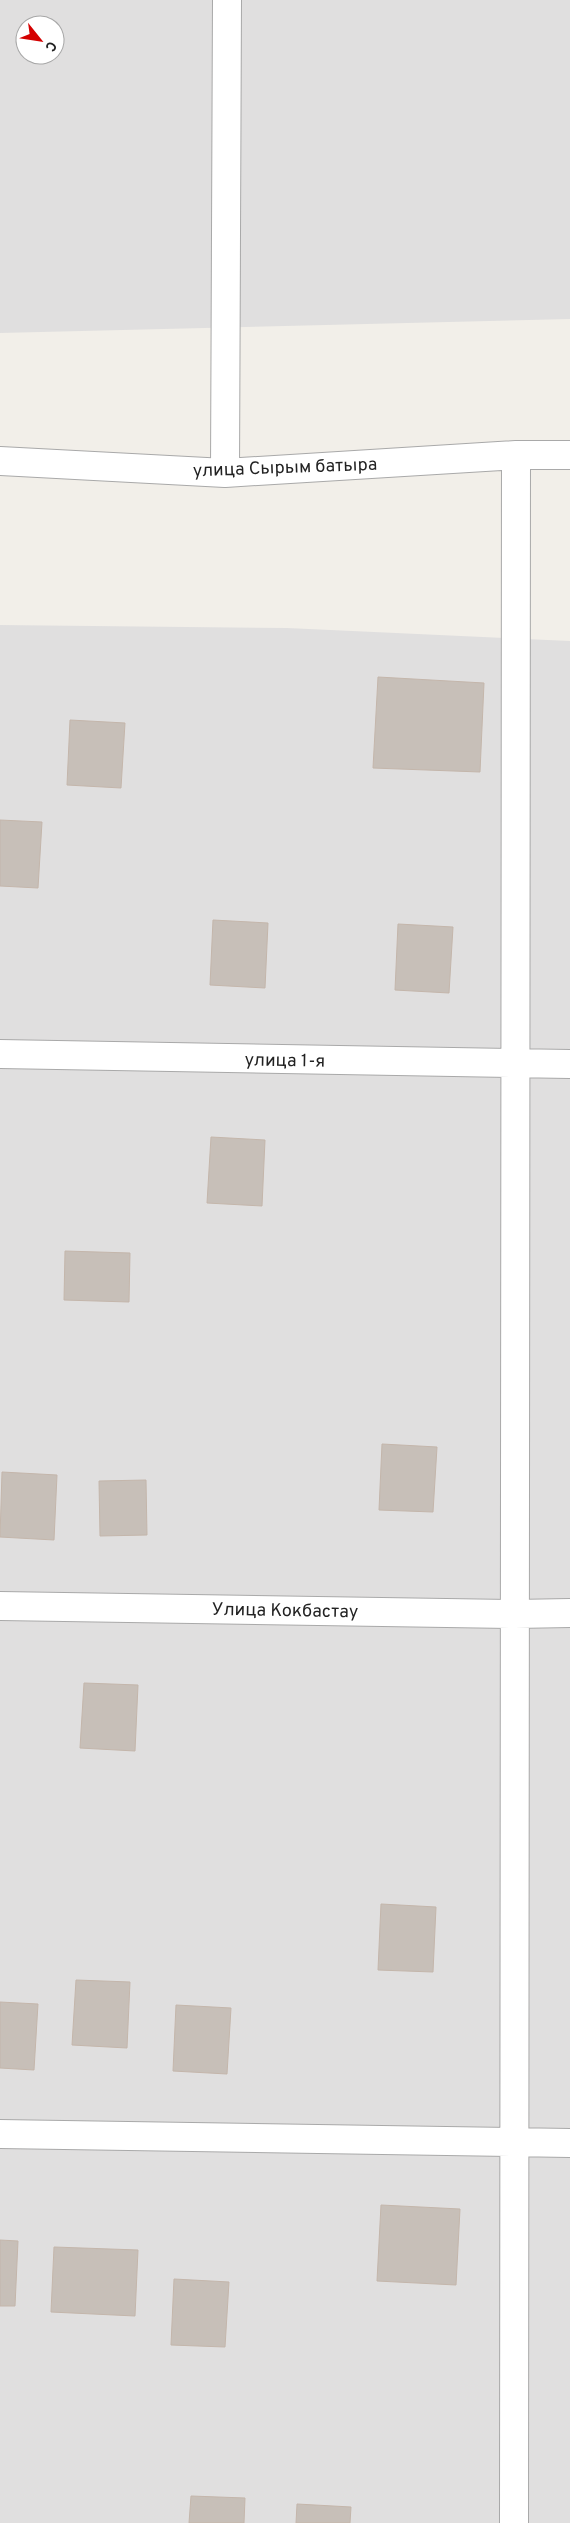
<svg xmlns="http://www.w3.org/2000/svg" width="570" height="2523" font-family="Overpass,sans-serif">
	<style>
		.residential { fill: #e0dfdf; fill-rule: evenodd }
		.building { fill: #c7bfb8; stroke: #c4b6ab }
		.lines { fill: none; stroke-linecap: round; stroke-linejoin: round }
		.minor-casing { stroke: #a9a9a9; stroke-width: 30 }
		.minor { stroke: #fff; stroke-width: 28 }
		.labels { text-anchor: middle; stroke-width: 5; stroke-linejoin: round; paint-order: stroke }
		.street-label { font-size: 18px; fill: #222; stroke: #fff }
	</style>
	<rect width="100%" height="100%" fill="#f2efe9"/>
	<path class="residential" d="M 0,0 L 570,0 L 570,319 L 0,333 ZM 25,25 L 55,25 L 55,55 L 25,55 Z
		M 0,625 L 287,628 L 570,641 L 570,2523 L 0,2523 Z"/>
	<path class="building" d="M 378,677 L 484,683 L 480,772 L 373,768 Z
		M 70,720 L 125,723 L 121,788 L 67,785 Z
		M 0,820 L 42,822 L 38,888 L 0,886 Z
		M 213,920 L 268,923 L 265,988 L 210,985 Z
		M 398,924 L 453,927 L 449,993 L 395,990 Z
		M 211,1137 L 265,1140 L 262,1206 L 207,1203 Z
		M 65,1251 L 130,1253 L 129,1302 L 64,1300 Z
		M 382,1444 L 437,1447 L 433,1512 L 379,1510 Z
		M 2,1472 L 57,1475 L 54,1540 L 0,1537 Z
		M 146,1480 L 147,1535 L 100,1536 L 99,1481 Z
		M 84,1683 L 138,1685 L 135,1751 L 80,1748 Z
		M 381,1904 L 436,1907 L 433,1972 L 378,1970 Z
		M 76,1980 L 130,1982 L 127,2048 L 72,2045 Z
		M 0,2002 L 38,2004 L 34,2070 L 0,2068 Z
		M 176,2005 L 231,2008 L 227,2074 L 173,2071 Z
		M 381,2205 L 460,2209 L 456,2285 L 377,2281 Z
		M 0,2240 L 18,2241 L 15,2306 L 0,2306 Z
		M 54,2247 L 138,2250 L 135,2316 L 51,2312 Z
		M 174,2279 L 229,2282 L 225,2347 L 171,2345 Z
		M 191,2496 L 245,2498 L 244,2523 L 189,2523 Z
		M 297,2504 L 351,2507 L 350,2523 L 296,2523 Z"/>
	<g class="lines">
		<g class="minor-casing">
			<path id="minor" d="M 0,461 L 225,473 L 516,455 L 570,455
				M 225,473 L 227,0
				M 0,1054 L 570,1064
				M 0,1606 L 515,1614 L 570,1613
				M 0,2134 L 570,2143
				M 514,2523 L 516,455"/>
		</g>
		<use href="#minor" class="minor"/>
	</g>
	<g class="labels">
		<g class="street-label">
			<text transform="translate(285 467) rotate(-2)" y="6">улица Сырым батыра</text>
			<text transform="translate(285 1060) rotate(1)" y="6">улица 1-я</text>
			<text transform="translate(285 1610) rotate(1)" y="6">Улица Кокбастау</text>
		</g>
	</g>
	<g transform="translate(40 40) rotate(120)"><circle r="24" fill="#ffffff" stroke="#a7a7a7"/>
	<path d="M0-4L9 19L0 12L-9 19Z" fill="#d40000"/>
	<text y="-8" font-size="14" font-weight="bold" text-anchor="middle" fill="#222222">С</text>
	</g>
</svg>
